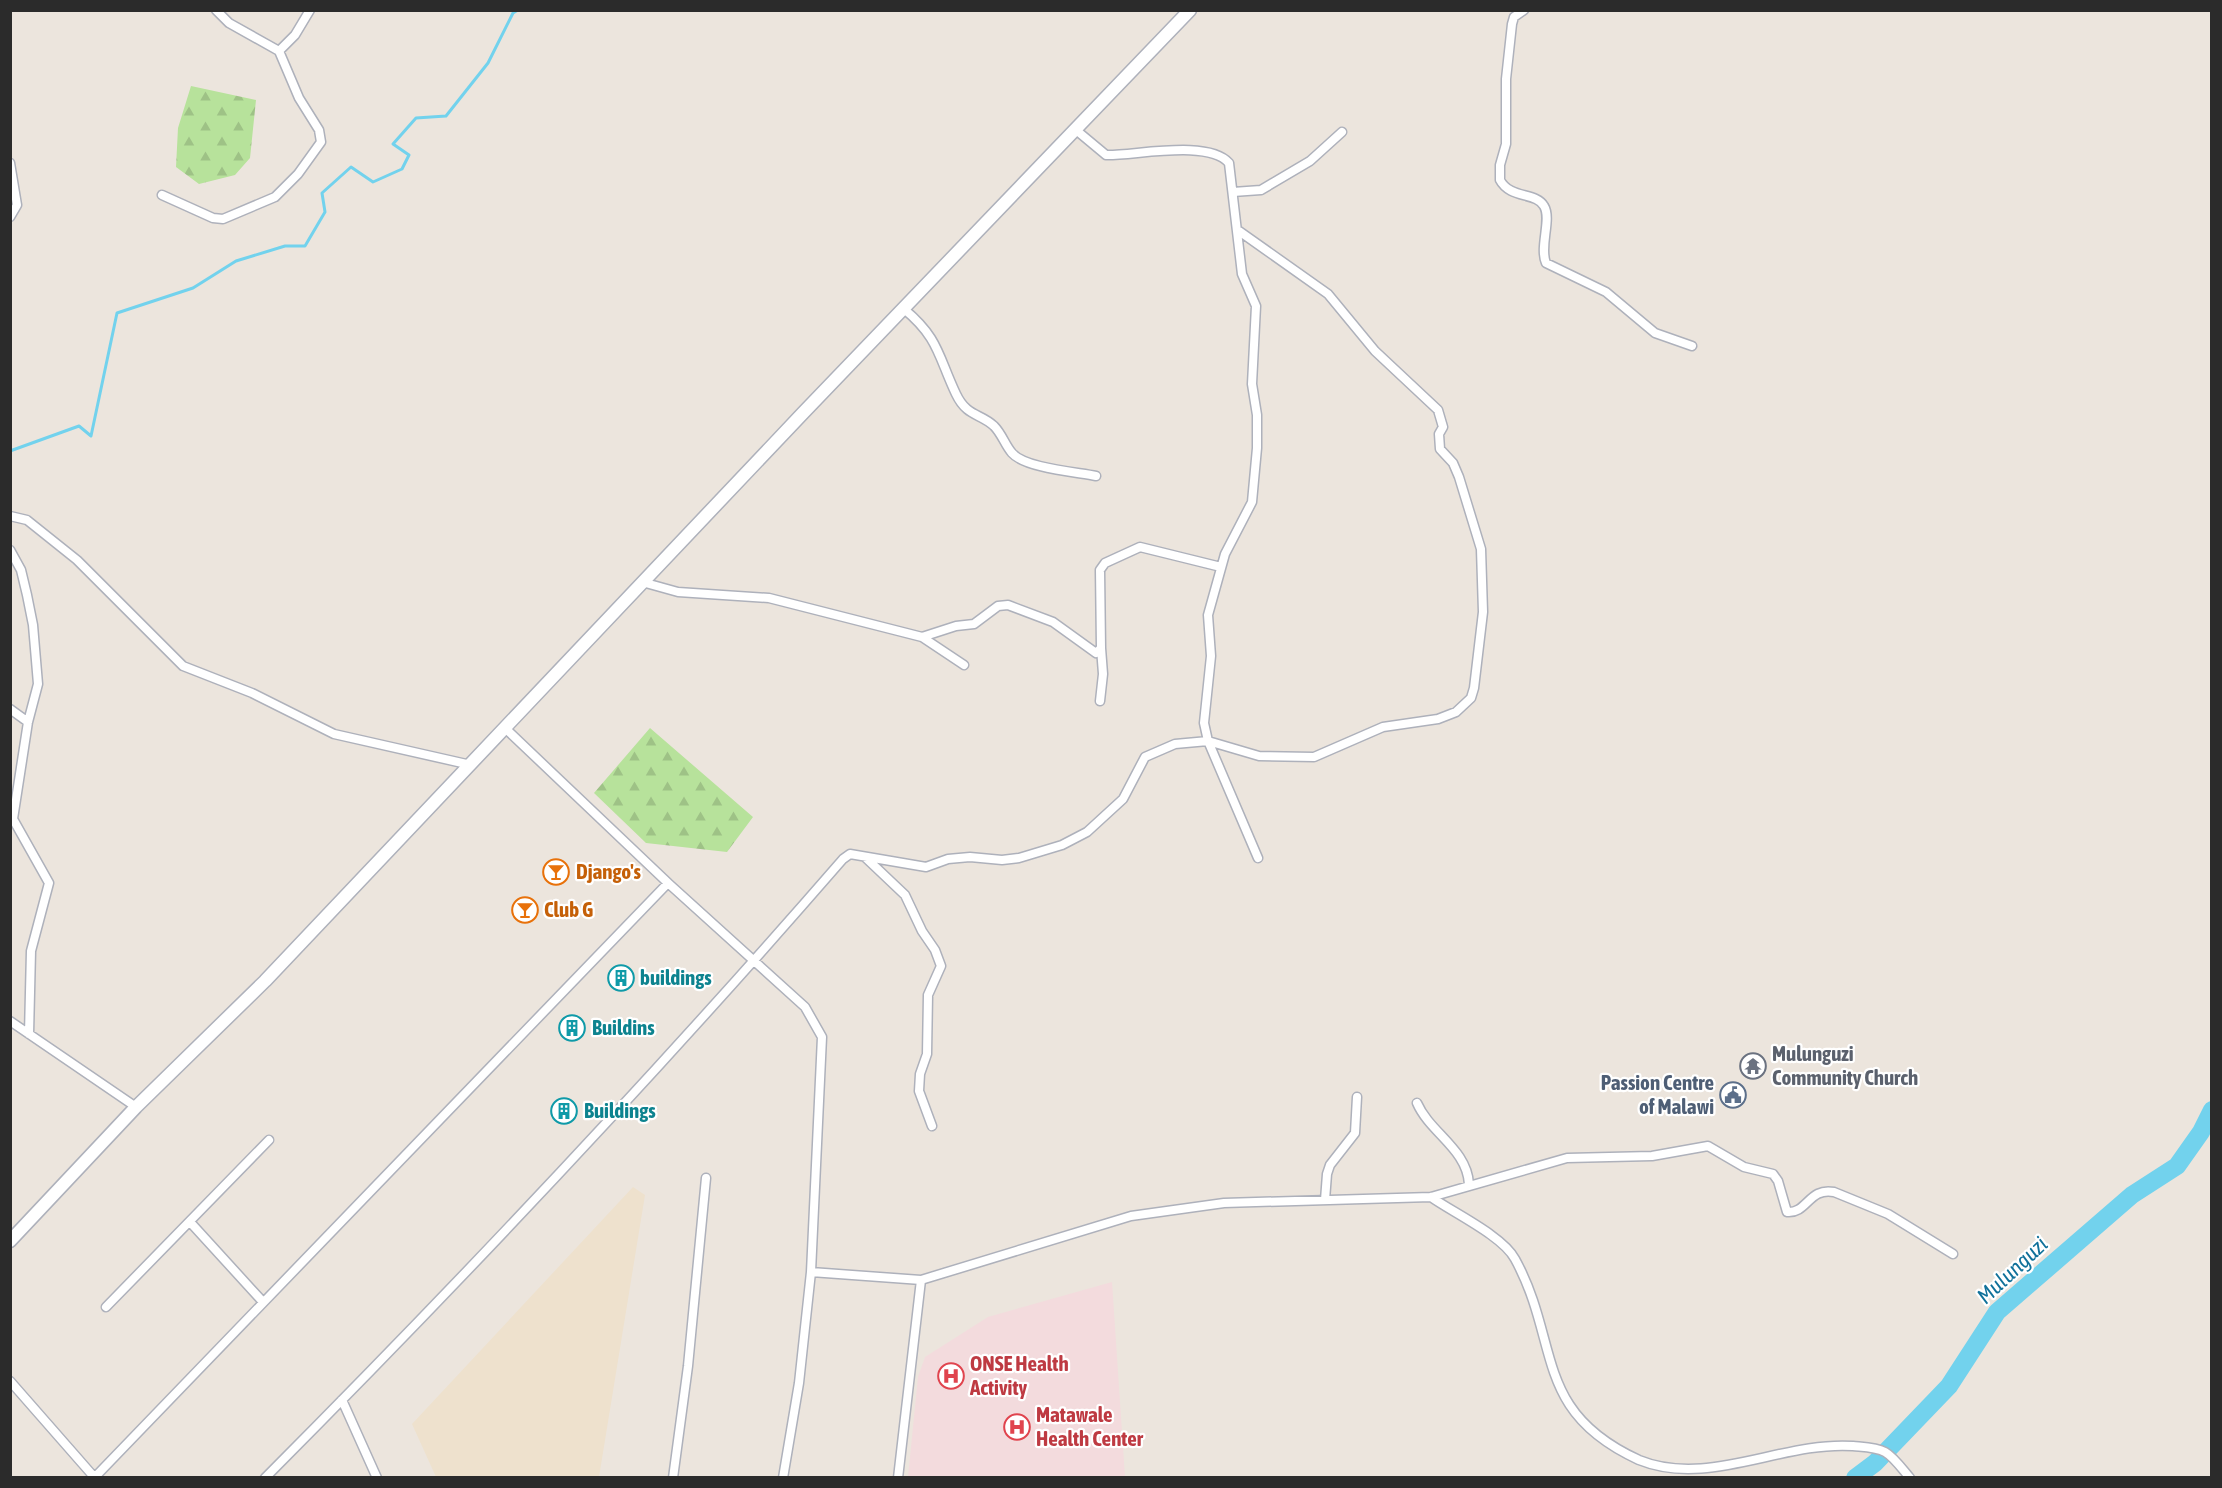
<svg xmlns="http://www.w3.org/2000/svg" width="2222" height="1488" font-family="'Asap Condensed',sans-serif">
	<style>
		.education { fill: #eee1cd }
		.medical { fill: #f3dbdd }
		.forest { fill: url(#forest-firs) }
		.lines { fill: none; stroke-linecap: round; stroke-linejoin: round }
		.stream { stroke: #72d2ed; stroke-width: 3 }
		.river { stroke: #72d2ed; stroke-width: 18 }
		.minor-casing { stroke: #aeb1bb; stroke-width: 11 }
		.secondary-casing { stroke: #aeb1bb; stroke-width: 15 }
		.minor { stroke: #fff; stroke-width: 8 }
		.secondary { stroke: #fff; stroke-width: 12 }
		.labels { text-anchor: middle; stroke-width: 4.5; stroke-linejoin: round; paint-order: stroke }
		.food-label { font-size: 21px; font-weight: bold; fill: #c56008; stroke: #fff; text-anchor: start }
		.culture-label { font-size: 21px; font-weight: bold; fill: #0d838f; stroke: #fff; text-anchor: start }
		.worship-label { font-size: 21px; font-weight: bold; fill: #5b616d; stroke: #fff; text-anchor: start }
		.service-label { font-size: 21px; font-weight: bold; fill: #4e5e75; stroke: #fff; text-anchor: end }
		.health-label { font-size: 21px; font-weight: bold; fill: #be3a42; stroke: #fff; text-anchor: start }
		.water-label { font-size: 22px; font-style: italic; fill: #10719a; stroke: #fff }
	</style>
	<defs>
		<pattern id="forest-firs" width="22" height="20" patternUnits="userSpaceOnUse" patternTransform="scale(1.5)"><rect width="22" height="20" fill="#b7e29b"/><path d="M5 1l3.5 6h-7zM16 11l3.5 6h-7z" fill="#9ec286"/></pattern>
	</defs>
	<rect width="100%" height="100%" fill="#ece5dd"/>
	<path class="education" d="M 633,1187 L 645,1195 L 599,1477 L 436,1477 L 412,1424 Z"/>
	<path class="medical" d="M 1112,1282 L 1125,1477 L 908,1477 L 918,1377 L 925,1357 L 988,1317 Z"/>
	<path class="forest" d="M 191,86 L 256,100 L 250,158 L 235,175 L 199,184 L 176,167 L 178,128 Z
		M 650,728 L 753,817 L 727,852 L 646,843 L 594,793 Z"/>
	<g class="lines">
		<path class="stream" d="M 10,451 L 79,426 L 91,436 L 117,313 L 193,288 L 236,261 L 285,246 L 305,246 L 325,212 L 322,193 L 351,167 L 373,182 L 402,169 L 409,155 L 393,144 L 416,118 L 446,116 L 488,63 L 513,13 L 518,10"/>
		<path class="river" d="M 1855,1478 L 1875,1463 L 1949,1386 L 1997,1312 L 2132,1195 L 2177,1166 L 2201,1132 L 2212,1110"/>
		<g class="minor-casing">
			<path id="minor" d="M 1524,10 L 1514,17 L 1512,24 L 1506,79 L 1506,144 L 1500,165 L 1500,180 C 1510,199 1536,192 1544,206 C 1552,219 1539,247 1546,263 L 1606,292 L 1655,333 L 1692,346
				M 279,51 L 295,35 L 310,10
				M 10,163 L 17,205 L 10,217
				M 1233,192 L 1261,190 L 1310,161 L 1342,132
				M 162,195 L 213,218 L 223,219 L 275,197 L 298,174 L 321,142 L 319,130 L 299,98 L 279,51 L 229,23 L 216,10
				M 904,309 C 939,338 938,356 956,394 C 967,417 980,413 994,426 C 1002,434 1005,445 1012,453 C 1025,468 1076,472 1096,476
				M 10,516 L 27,520 L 77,560 L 183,666 L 252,693 L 334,734 L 471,765
				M 10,550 L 21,570 L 27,595 L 33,625 L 38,684 L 28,722 L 13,819 L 49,883 L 31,951 L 29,1034
				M 642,582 L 678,592 L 769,598 L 922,637 L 964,665
				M 922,637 L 956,626 L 974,624 L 998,606 L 1008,605 L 1053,622 L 1096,653 L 1101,648 L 1100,570 L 1105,563 L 1140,547 L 1221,567
				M 1100,701 L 1103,674 L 1101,648
				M 10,709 L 28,722
				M 506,729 L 668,883 L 805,1007 L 822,1037 L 811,1272 L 799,1383 L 783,1478
				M 1208,741 L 1259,756 L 1314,757 L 1383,727 L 1438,719 L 1456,712 L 1471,698 L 1474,688 L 1483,612 L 1481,549 L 1459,477 L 1453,463 L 1440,449 L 1439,434 L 1443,427 L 1438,410 L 1375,351 L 1328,294 L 1239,231
				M 1208,741 L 1258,858
				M 866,858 L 905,895 L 922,931 L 935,950 L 941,966 L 928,995 L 927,1054 L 920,1074 L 919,1091 L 932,1126
				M 10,1021 L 136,1107
				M 1417,1103 C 1430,1133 1467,1149 1469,1184
				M 1431,1197 C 1452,1212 1503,1236 1515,1259 C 1561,1343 1532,1411 1639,1460 C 1708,1488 1782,1441 1853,1446 C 1863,1447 1876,1447 1885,1452 C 1894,1457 1903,1470 1910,1478
				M 1325,1200 L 1327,1174 L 1330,1165 L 1355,1133 L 1357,1097
				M 190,1222 L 263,1302
				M 811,1272 L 921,1280 L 898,1478
				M 921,1280 L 1131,1216 L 1224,1203 L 1431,1197 L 1567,1158 L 1652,1156 L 1708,1146 L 1744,1167 L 1773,1174 L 1778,1181 L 1787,1212 C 1807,1214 1809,1187 1834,1192 L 1888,1214 L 1953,1254
				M 106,1307 L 269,1140
				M 10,1381 L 95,1478
				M 342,1400 L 377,1478
				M 95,1477 L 668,883
				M 265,1478 C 464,1278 658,1072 843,859 L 850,854 L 926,867 L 948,859 L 970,857 L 1002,860 L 1019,858 L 1062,845 L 1087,832 L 1123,799 L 1145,757 L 1175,744 L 1208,741 L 1204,723 L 1211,656 L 1208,615 L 1225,554 L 1252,502 L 1257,448 L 1257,415 L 1252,384 L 1256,306 L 1242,274 L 1229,163 C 1208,139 1134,156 1106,155 L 1076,130
				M 673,1478 L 688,1366 L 706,1178"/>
		</g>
		<g class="secondary-casing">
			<path id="secondary" d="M 10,1241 L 136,1107 L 265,981 L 803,413 L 1190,10"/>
		</g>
		<use href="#minor" class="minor"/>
		<use href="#secondary" class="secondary"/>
	</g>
	<defs>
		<g id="bar-ring" transform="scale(1.35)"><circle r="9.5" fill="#fff" stroke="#e8710a" stroke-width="1.5"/><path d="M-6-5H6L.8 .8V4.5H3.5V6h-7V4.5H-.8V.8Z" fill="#e8710a"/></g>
		<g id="building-ring" transform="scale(1.35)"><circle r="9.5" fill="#fff" stroke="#0f9aa8" stroke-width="1.5"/><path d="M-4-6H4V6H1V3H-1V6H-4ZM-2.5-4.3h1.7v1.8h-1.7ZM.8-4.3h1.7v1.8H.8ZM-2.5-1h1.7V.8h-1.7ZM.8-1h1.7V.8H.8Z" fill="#0f9aa8"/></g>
		<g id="temple-ring" transform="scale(1.35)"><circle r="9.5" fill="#fff" stroke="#6b7280" stroke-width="1.5"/><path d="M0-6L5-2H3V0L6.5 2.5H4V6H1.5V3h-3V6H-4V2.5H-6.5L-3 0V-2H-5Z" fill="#6b7280"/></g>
		<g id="civic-ring" transform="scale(1.35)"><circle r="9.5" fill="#fff" stroke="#5c6f8a" stroke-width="1.5"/><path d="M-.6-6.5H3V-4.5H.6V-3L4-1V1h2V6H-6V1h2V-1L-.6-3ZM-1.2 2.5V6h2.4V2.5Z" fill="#5c6f8a"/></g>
		<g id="hospital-ring" transform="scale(1.35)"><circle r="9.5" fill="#fff" stroke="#e0444e" stroke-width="1.5"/><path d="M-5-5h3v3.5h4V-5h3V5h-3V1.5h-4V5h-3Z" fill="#e0444e"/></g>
	</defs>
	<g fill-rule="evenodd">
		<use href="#bar-ring" x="556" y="872"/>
		<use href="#bar-ring" x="525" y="910"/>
		<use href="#building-ring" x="621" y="978"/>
		<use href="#building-ring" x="572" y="1028"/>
		<use href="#temple-ring" x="1753" y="1066"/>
		<use href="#civic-ring" x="1733" y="1095"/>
		<use href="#building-ring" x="564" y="1111"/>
		<use href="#hospital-ring" x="951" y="1376"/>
		<use href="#hospital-ring" x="1017" y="1427"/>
	</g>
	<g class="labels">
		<g class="food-label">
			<text x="576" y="879">Django's</text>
			<text x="544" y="917">Club G</text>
		</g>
		<g class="culture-label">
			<text x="640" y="985">buildings</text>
			<text x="592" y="1035">Buildins</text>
			<text x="584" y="1118">Buildings</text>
		</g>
		<g class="worship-label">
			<text x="1772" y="1061">Mulunguzi<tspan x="1772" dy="24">Community Church</tspan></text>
		</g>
		<g class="service-label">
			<text x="1714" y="1090">Passion Centre<tspan x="1714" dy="24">of Malawi</tspan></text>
		</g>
		<g class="health-label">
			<text x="970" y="1371">ONSE Health<tspan x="970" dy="24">Activity</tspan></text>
			<text x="1036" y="1422">Matawale<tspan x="1036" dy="24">Health Center</tspan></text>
		</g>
		<g class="water-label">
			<text transform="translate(2012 1270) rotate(-43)" y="8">Mulunguzi</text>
		</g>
	</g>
	<rect width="2222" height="1488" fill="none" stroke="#2b2b2b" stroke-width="24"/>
</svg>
